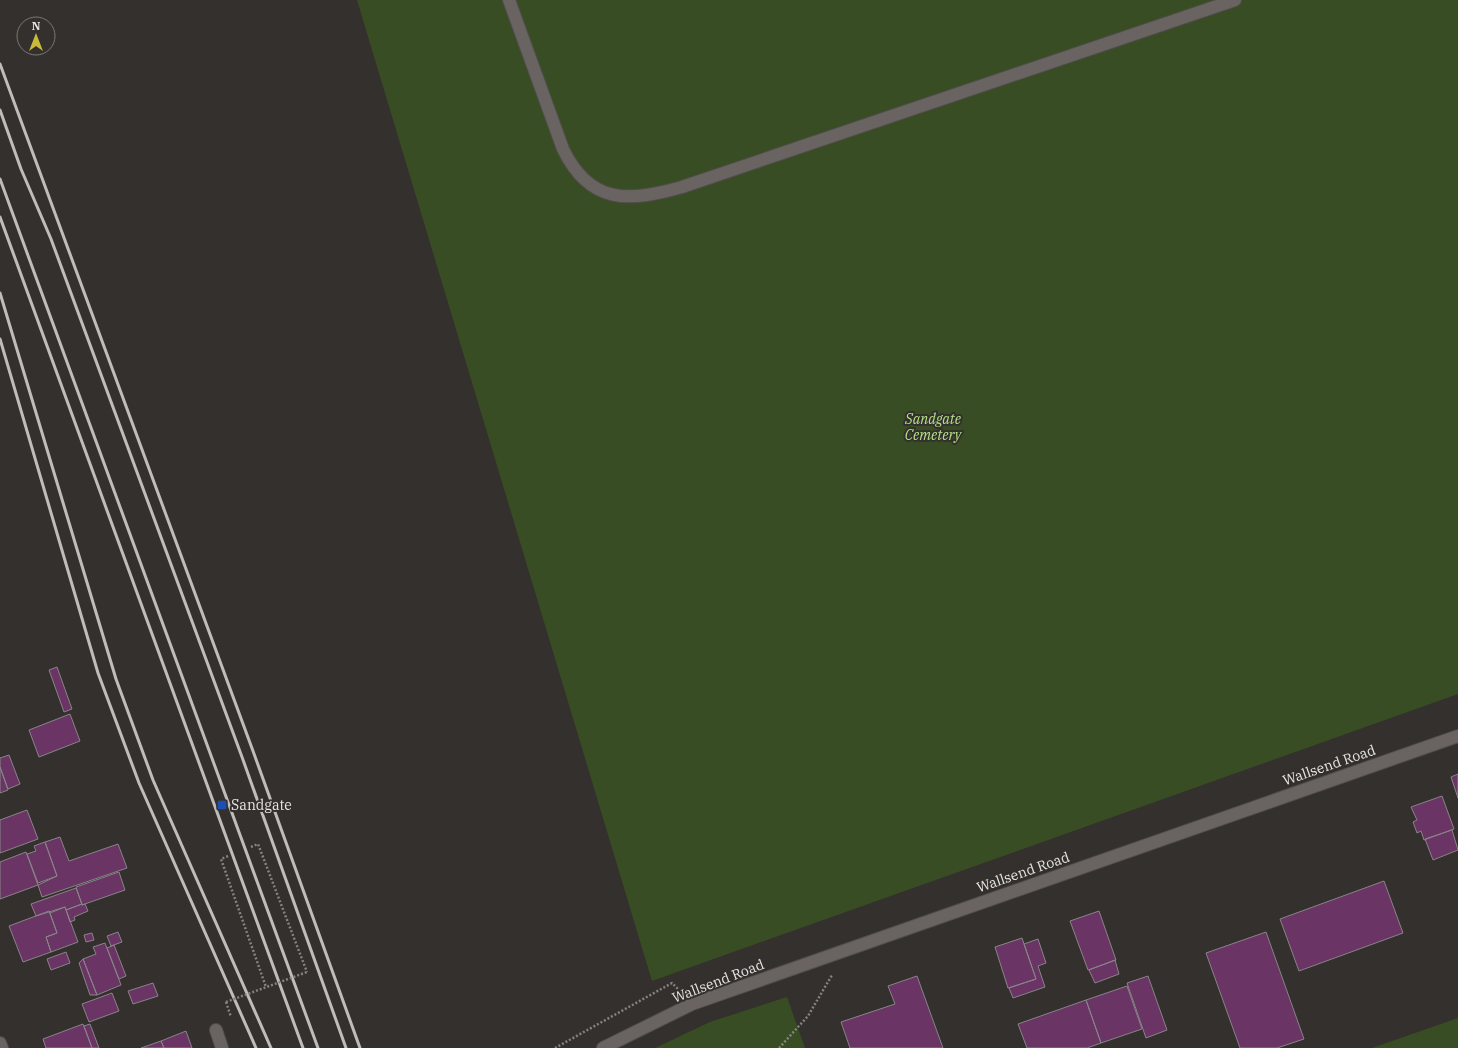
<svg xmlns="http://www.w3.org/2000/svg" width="1458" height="1048" font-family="'IBM Plex Serif',serif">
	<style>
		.green { fill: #394d24 }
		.building { fill: #6a3565; stroke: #888488 }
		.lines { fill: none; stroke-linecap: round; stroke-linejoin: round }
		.lane-casing { stroke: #514d4b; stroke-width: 14 }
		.street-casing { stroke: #514d4b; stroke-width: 14 }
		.secondary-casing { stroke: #514d4b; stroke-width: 14 }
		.path { stroke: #858280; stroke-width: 2.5; stroke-dasharray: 2 2; stroke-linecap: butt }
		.lane { stroke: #696461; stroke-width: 12 }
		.street { stroke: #696461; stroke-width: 12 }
		.secondary { stroke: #696461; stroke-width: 12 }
		.rail { stroke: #bfbcba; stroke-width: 3 }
		.path-bridge { stroke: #858280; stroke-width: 2.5; stroke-dasharray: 2 2; stroke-linecap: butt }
		.transit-dot { fill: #1a4fb4; stroke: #34302d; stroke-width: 1.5 }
		.labels { text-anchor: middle; stroke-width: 4; stroke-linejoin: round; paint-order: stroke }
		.park-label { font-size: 14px; font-style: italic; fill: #b2e285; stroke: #34302d }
		.street-label { font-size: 14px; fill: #e7e4e3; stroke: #34302d }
		.poi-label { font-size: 14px; fill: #e7e4e3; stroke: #34302d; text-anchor: start }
	</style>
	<rect width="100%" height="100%" fill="#34302d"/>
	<path class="green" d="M 357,0 L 1458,0 L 1458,694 L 652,981 Z
		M 787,997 L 805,1048 L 655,1048 L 710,1022 Z
		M 1458,1018 L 1458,1048 L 1372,1048 Z"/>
	<path class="building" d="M 57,667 L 72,709 L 64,712 L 49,670 Z
		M 70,714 L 80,741 L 39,757 L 29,730 Z
		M 9,755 L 20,784 L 8,789 L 0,767 L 0,758 Z
		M 0,767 L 8,790 L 0,793 Z
		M 1458,774 L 1458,798 L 1451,777 Z
		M 1442,796 L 1454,829 L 1424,840 L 1421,831 L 1417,833 L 1413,822 L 1417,820 L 1411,807 Z
		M 27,810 L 38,839 L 0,853 L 0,820 Z
		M 1452,830 L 1458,850 L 1433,860 L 1425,839 Z
		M 60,837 L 69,861 L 118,844 L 127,868 L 42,897 L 38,885 L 57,876 L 45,842 Z
		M 45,842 L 57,876 L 38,883 L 27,854 L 36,851 L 34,846 Z
		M 26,852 L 38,885 L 0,899 L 0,862 Z
		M 119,872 L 125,890 L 82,905 L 76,887 Z
		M 1384,881 L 1403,933 L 1299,971 L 1280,919 Z
		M 76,888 L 82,904 L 66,910 L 65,907 L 36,916 L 31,904 Z
		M 82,904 L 82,905 L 85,904 L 88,911 L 74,917 L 75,920 L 70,922 L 66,910 Z
		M 65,907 L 78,942 L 51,952 L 46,937 L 57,933 L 50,913 Z
		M 49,911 L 57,933 L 46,937 L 51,952 L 23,962 L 9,926 Z
		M 1099,911 L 1116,960 L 1088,970 L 1070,921 Z
		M 118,932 L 122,942 L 111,946 L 107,936 Z
		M 1266,932 L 1304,1039 L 1277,1048 L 1240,1048 L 1206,953 Z
		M 92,933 L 94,940 L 86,942 L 84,935 Z
		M 1022,938 L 1036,979 L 1008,988 L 995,947 Z
		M 1038,939 L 1046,963 L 1038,966 L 1045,987 L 1013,998 L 1009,988 L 1036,979 L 1024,944 Z
		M 105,943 L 121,985 L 97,995 L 83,959 L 96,954 L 93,947 Z
		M 114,945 L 126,976 L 119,979 L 107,948 Z
		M 66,952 L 70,963 L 51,970 L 47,959 Z
		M 83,959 L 97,995 L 90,995 L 79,963 Z
		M 1115,960 L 1119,974 L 1095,983 L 1089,970 Z
		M 917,976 L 943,1048 L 850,1048 L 841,1022 L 895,1004 L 888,986 Z
		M 1148,976 L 1167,1030 L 1146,1038 L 1127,983 Z
		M 153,983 L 158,996 L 133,1004 L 128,991 Z
		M 1127,986 L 1142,1029 L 1101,1043 L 1086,1000 Z
		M 112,993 L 119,1011 L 89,1022 L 82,1004 Z
		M 1086,1000 L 1101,1043 L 1087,1048 L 1027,1048 L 1018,1024 Z
		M 83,1024 L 92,1048 L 46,1048 L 43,1039 Z
		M 90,1024 L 99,1048 L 92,1048 L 84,1026 Z
		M 186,1031 L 192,1048 L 164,1048 L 161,1041 Z
		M 161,1041 L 164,1048 L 141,1048 Z"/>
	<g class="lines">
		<g class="lane-casing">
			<path id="lane" d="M 509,0 L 563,149 C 590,205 629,202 682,187 L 1235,0"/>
		</g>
		<g class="street-casing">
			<path id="street" d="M 216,1030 L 222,1048
				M 0,1043 L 2,1048"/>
		</g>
		<g class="secondary-casing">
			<path id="secondary" d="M 603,1048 L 692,1004 L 1458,736"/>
		</g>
		<path class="path" d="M 251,847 L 258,844 L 307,972
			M 228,856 L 221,859 L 266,987
			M 226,1002 L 231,1017
			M 555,1048 L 672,983 L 680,991
			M 779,1048 L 808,1016 L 832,975"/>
		<use href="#lane" class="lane"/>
		<use href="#street" class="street"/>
		<use href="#secondary" class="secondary"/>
		<path class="rail" d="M 0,64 L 253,751 L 360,1048
			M 0,110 L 21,169 L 51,239 L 242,757 L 346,1048
			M 0,179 L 318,1048
			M 0,217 L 303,1048
			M 0,293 L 116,679 L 153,780 L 271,1048
			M 0,339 L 98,673 L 139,783 L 256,1048"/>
		<path class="path-bridge" d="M 226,1002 L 307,972"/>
	</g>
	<rect class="transit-dot" x="217" y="800" width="10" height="10" rx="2"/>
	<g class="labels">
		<g class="park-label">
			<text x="933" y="424">Sandgate<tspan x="933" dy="16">Cemetery</tspan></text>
		</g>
		<g class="street-label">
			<text transform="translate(1329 765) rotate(-19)" y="5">Wallsend Road</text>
			<text transform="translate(1023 872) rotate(-19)" y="5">Wallsend Road</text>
			<text transform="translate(718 981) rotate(-21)" y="5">Wallsend Road</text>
		</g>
		<g class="poi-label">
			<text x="231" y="810">Sandgate</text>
		</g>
	</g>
	<g transform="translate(36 36)"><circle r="19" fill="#34302d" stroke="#7c7876"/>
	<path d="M0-3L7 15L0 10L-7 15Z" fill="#caba3a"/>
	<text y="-6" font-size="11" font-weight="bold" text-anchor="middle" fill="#e7e4e3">N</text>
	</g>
</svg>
